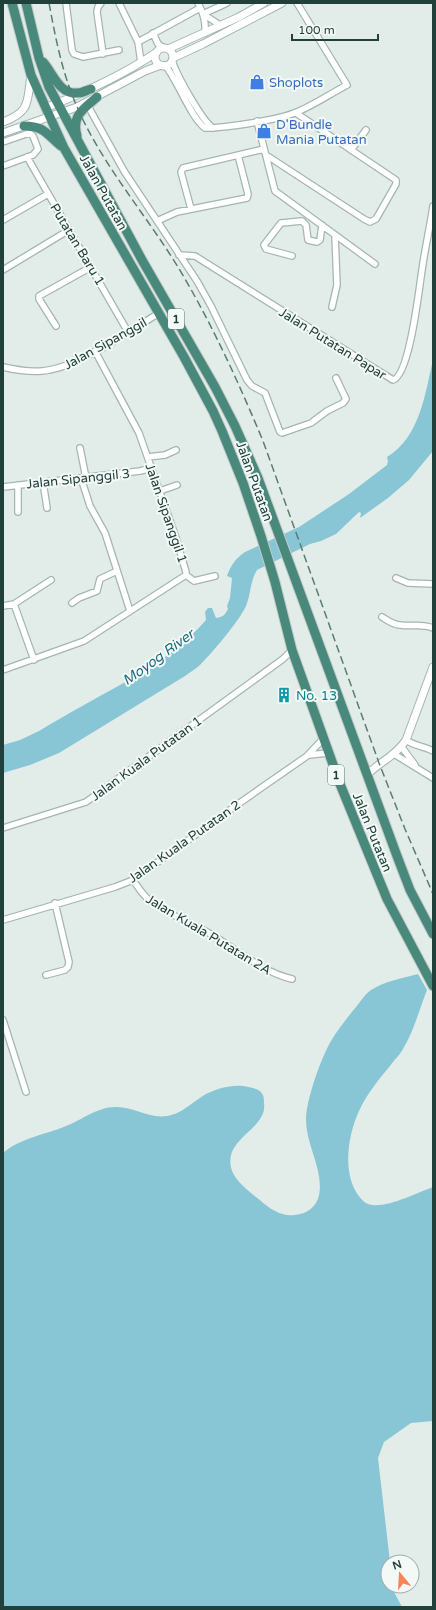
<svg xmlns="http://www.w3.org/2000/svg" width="436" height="1610" font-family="'Varela Round',sans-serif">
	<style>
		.water { fill: #88c6d5 }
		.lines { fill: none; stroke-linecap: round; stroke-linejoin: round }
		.minor-casing { stroke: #a4b6b1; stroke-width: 8 }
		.tertiary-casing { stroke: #a4b6b1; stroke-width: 9 }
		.trunk-casing { stroke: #c1cac8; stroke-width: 11 }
		.minor { stroke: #fff; stroke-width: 5.5 }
		.tertiary { stroke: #fff; stroke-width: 7 }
		.trunk { stroke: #48897c; stroke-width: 9 }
		.rail { stroke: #5c7b74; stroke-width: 1.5; stroke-dasharray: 8 4; stroke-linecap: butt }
		.labels { text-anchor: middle; stroke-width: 4; stroke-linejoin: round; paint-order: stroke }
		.shield { fill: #f3f9f7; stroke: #607872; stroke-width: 1 }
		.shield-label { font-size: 12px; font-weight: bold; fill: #214039 }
		.shop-label { font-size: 13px; fill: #366cbe; stroke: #f3f9f7; text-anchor: start }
		.street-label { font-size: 13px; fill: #214039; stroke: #f3f9f7 }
		.culture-label { font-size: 13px; fill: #0d838f; stroke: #f3f9f7; text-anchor: start }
		.water-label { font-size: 14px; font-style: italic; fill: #186a7f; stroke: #f3f9f7 }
	</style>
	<rect width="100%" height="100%" fill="#e2ede9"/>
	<path class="water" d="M 433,360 L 433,451 L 409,480 L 388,498 L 360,518 L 361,513 L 359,512 L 336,534 L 321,541 L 310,544 L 257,570 C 250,581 251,594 246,606 C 239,621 213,652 200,665 C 196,669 190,672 185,676 L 59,753 L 30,765 L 3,773 L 3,745 L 20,740 L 39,731 C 54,722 69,713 84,705 C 130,679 170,661 206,620 L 205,612 L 208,608 L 212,608 L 216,618 C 223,617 225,615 228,609 L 227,606 L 230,598 L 232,578 L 227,576 C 231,565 235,559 245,552 L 299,527 L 349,494 L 387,465 L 388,461 L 387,457 C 420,437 425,394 433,360 Z
		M 418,974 L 427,990 C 419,1010 414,1031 403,1049 C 400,1055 394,1060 390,1066 C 379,1079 366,1095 359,1111 C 348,1135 342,1172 358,1195 C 362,1200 365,1204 372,1205 C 390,1207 416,1193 433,1187 L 433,1421 L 411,1423 L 384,1442 L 378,1458 L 390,1562 L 388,1562 L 388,1586 L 393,1586 L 394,1592 L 402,1607 L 3,1607 L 3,1153 C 18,1139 47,1134 66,1126 C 82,1120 97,1107 115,1107 C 133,1106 149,1119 167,1116 C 179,1114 187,1107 197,1100 C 210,1090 227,1085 243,1086 C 249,1087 256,1088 261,1092 C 264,1096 264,1099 264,1103 C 268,1130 221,1138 232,1171 C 237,1183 251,1193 261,1201 C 270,1209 282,1217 295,1215 C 306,1214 317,1207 319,1195 C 324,1171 306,1145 306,1120 C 306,1100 321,1058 331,1041 C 338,1029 348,1017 356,1007 C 361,1001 365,994 371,990 C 385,981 403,978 418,974 Z"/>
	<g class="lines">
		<g class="minor-casing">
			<path id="minor" d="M 66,3 L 72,50 L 74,54 L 83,57 L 119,50
				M 101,3 L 98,7 L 97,12 L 103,54
				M 119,3 L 138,42 L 141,62
				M 198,3 C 203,13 206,21 205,33
				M 203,14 L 227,3
				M 203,14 L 220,25
				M 153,33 L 158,44 L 164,48
				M 138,42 L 200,8
				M 172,60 C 176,74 202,121 213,128
				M 165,65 C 178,81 191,118 205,128 C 226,128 278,120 297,112 C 314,105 330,94 347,85 L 297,3
				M 88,106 L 124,171 L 197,281 L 211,306 L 247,380 L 252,386 L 265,393 L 280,432 L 282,433 L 311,423 L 327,411 L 343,403 L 346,399 L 336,378
				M 257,121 L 275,191 L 375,264
				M 3,142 L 29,133 L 33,136 L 38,149 L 33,155 L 3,166
				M 351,150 L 366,130
				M 266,155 L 364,219 L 370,222 L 376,219 L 396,184 L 396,180 L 296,113
				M 27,157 L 128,332
				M 191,209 L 181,172 L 183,168 L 264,149
				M 3,220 L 48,194
				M 157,221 L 177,212 L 247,198 L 248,194 L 238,155
				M 179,255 L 195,256 L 393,380 C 410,375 419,288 422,270 C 425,248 430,227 433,206
				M 292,256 L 266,249 L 264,245 L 281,223 L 302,221 L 306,225 L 308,240 L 317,242 L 320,240 L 322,225
				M 3,270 L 69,230
				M 332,307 L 337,285 L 335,235
				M 56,326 L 39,299 L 39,296 L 91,267
				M 95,351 L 139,433 L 175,535 L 186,572 L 186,575
				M 3,367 C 16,370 29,372 42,371 C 78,368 128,332 159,313
				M 80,448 L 86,478
				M 148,457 L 165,455 L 176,450
				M 81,478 L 90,506 L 105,533 L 130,611
				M 43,482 L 47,508
				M 18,485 L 18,512
				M 3,487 L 140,471 L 152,468
				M 160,491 L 177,485
				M 186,575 L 194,581 L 215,576
				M 396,578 L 408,583 L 433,584
				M 72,603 L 79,598 L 97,591 L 100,579 L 117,571
				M 14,604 L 51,580
				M 3,606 L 14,604 L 34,660
				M 382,617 C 387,620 393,625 400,625 C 412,627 421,623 433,628
				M 3,670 L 84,641 L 186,575
				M 406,740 C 414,746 424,746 433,751
				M 401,746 L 415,765
				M 394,754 L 433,778
				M 309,755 L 328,753
				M 3,828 L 86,802 L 283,659 L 292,650
				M 133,880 C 138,887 142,894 148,899 C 165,913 190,923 209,933 C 236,949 262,972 292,979
				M 3,920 L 115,887 L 133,880 L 241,802 L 307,756 L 323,739
				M 46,975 L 65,970 L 68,967 L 69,962 L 55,903
				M 3,1020 L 26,1092"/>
		</g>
		<g class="tertiary-casing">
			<path id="tertiary" d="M155 57a9 9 0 1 1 18 0a9 9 0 1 1-18 0Z
				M 168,49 L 239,17 L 264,3
				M 173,58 L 203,44 L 282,3
				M 45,108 C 84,93 123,75 157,52
				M 3,122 C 31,112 27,101 31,75
				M 3,133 L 77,107 L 145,71 L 161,65
				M 367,775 C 379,762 396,756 406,740 L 433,667"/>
		</g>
		<g class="trunk-casing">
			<path id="trunk" d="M 12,3 L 31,75 L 64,148 L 184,357 L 213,411 L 222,431 L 243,483 L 261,536 L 275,582 L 292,650 L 340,784 L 387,899 L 433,986
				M 26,3 L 39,58 L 49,87 L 142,260 L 215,387 L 235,426 L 258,478 L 397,856 L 410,890 L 433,934
				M 43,62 C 53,73 59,95 78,93 C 82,93 87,90 91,89
				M 24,126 C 45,126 46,134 61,146
				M 77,136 C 71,115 84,109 97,97"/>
		</g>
		<use href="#minor" class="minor"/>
		<use href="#tertiary" class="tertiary"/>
		<use href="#trunk" class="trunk"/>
		<path class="rail" d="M 49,3 C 55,35 61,67 73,97 C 97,159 143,210 178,267 C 211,322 238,381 263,441 L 379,763 L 405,829 L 433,894"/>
	</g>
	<defs>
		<g id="shop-bare" transform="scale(1.2)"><path d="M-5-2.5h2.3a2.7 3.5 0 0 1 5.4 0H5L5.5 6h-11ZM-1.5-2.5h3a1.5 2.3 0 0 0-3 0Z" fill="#3f7fe0" stroke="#f3f9f7" stroke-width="2.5" paint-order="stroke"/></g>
		<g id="building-bare" transform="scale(1.2)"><path d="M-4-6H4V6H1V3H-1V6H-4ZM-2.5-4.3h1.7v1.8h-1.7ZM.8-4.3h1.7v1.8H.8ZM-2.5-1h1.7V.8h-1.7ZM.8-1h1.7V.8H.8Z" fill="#0f9aa8" stroke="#f3f9f7" stroke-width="2.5" paint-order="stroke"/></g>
	</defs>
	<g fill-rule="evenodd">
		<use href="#shop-bare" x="257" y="82"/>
		<use href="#shop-bare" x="264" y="131"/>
		<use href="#building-bare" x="284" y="695"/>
	</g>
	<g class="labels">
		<g class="shield">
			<rect x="168" y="309" width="16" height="20" rx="3"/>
			<rect x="328" y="765" width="16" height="20" rx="3"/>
		</g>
		<g class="shield-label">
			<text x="176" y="323">1</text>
			<text x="336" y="779">1</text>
		</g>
		<g class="shop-label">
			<text x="269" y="87">Shoplots</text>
			<text x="276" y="129">D'Bundle<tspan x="276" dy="15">Mania Putatan</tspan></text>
		</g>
		<g class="street-label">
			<text transform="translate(104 192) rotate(61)" y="5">Jalan Putatan</text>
			<text transform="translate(78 244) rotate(59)" y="5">Putatan Baru 1</text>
			<text transform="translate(105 343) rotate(-29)" y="5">Jalan Sipanggil</text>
			<text transform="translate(333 343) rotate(32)" y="5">Jalan Putatan Papar</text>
			<text transform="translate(78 478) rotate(-6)" y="5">Jalan Sipanggil 3</text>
			<text transform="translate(255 481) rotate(70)" y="5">Jalan Putatan</text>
			<text transform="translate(167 513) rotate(71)" y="5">Jalan Sipanggil 1</text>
			<text transform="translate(146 758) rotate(-36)" y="5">Jalan Kuala Putatan 1</text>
			<text transform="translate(373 832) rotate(68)" y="5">Jalan Putatan</text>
			<text transform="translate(184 841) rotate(-35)" y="5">Jalan Kuala Putatan 2</text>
			<text transform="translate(209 934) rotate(31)" y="5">Jalan Kuala Putatan 2A</text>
		</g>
		<g class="culture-label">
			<text x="296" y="700">No. 13</text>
		</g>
		<g class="water-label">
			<text transform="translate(158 657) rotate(-36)" y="5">Moyog River</text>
		</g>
	</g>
	<rect width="436" height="1610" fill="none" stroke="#214039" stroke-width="8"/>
	<g transform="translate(400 1574) rotate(342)"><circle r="19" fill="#f3f9f7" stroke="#9fafab"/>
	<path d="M0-3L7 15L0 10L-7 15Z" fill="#f98355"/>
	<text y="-6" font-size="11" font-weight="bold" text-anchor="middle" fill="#214039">N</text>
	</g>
	<path d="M292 34v6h86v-6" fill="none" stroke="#214039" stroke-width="2"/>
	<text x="298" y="34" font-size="12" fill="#214039" stroke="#f3f9f7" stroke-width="3" paint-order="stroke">100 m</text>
</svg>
